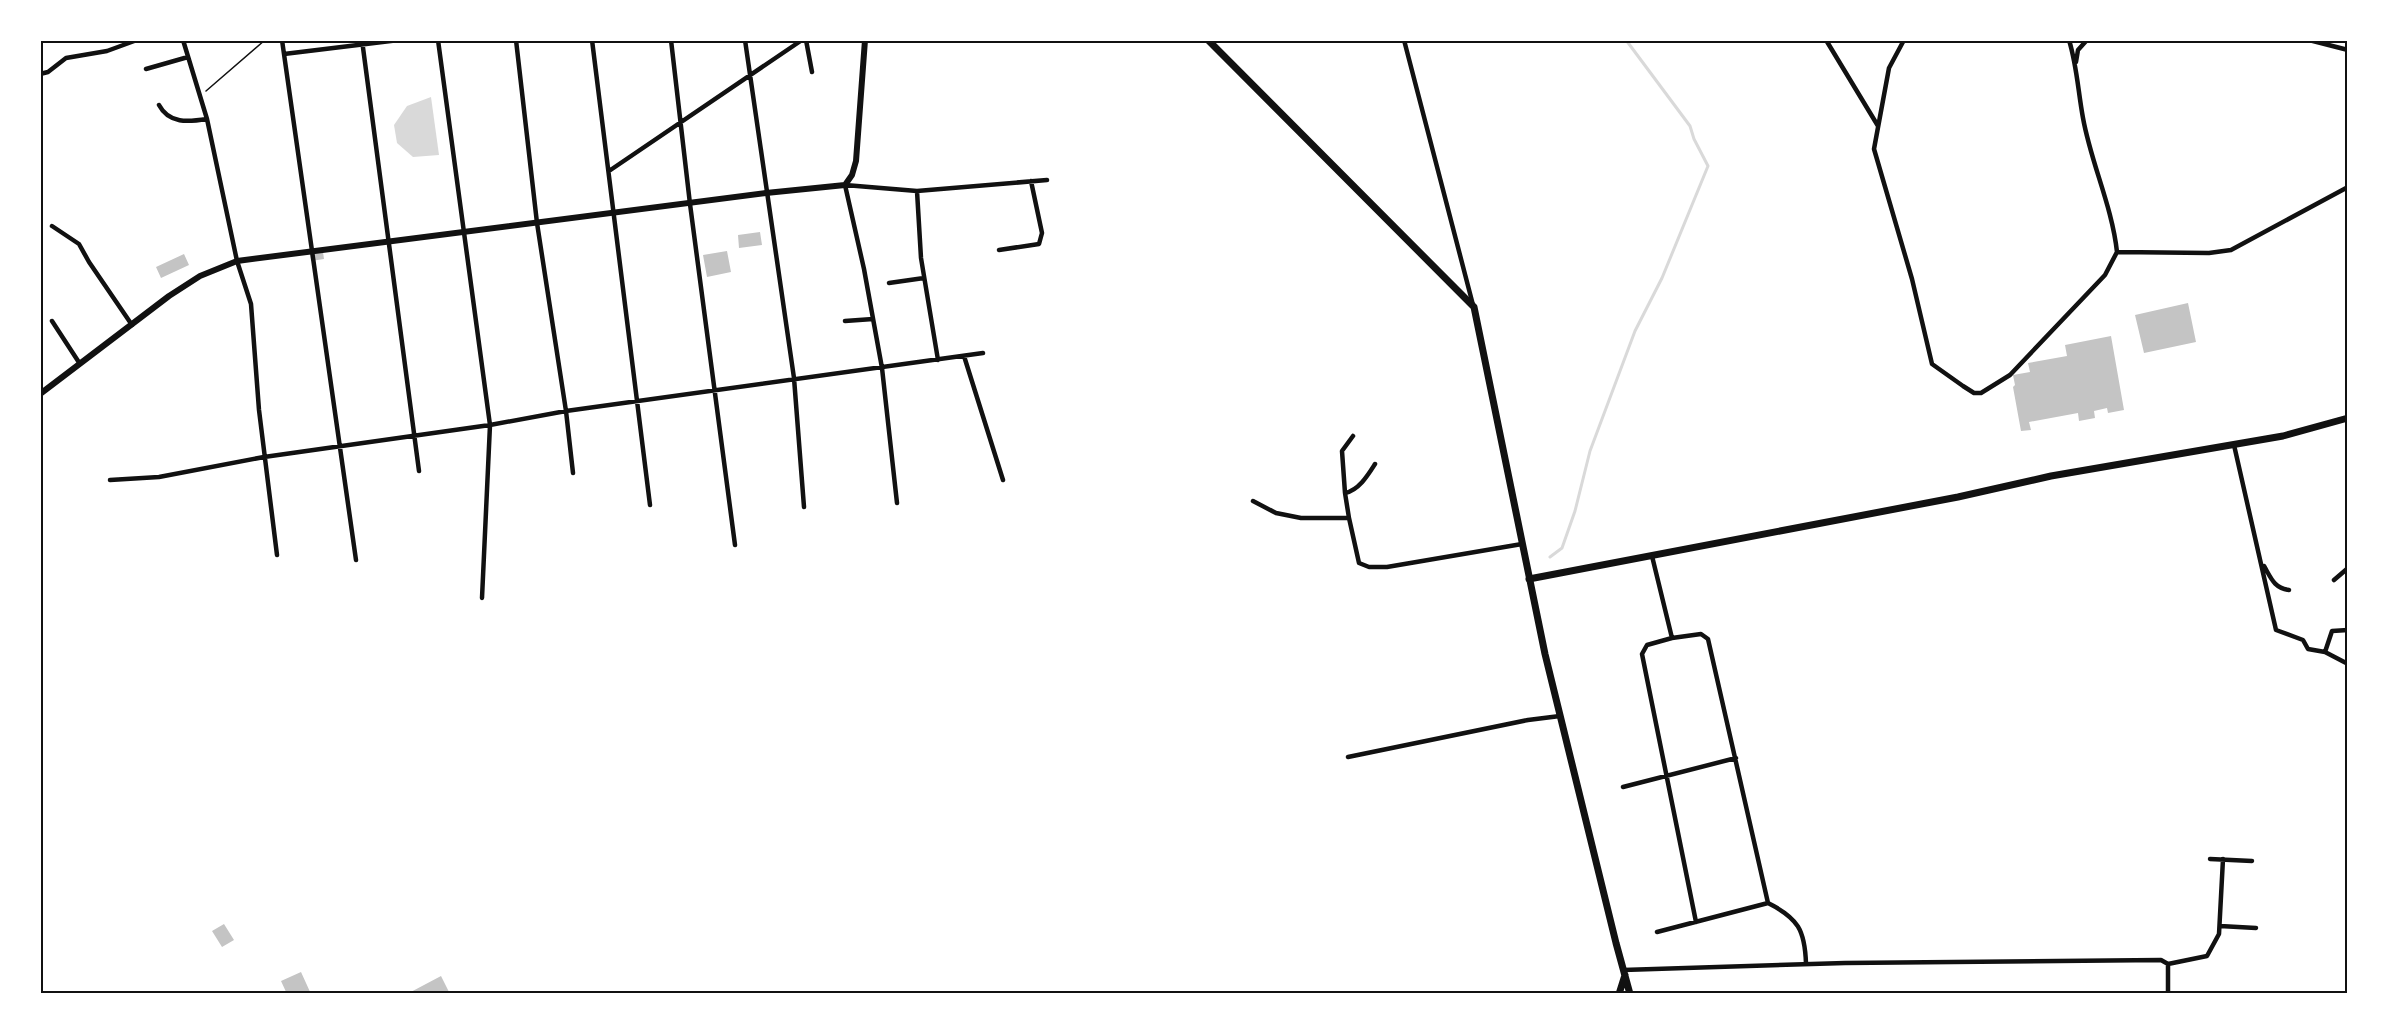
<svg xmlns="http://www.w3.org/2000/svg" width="2388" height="1034" font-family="'Open Sans',sans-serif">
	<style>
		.water { fill: #d9d9d9 }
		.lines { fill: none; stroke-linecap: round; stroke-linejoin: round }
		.stream { stroke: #d9d9d9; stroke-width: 3 }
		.building { fill: #c4c4c4 }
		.path { stroke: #111; stroke-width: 1.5 }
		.minor { stroke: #111; stroke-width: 4.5 }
		.tertiary { stroke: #111; stroke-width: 6 }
		.secondary { stroke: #111; stroke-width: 7 }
		.neatline { fill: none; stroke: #111; stroke-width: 2 }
	</style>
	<rect width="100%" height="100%" fill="#fff"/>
	<path class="water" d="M 431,97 L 439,155 L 413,157 L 397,143 L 394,125 L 407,106 Z"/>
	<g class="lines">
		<path class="stream" d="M 1550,557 L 1562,548 L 1575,511 L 1590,451 L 1635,331 L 1662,278 L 1708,166 L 1694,139 L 1690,126 L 1626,40"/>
	</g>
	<path class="building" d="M 760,232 L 762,245 L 739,248 L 738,235 Z
		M 727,251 L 731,272 L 707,277 L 703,255 Z
		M 323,252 L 324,259 L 311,261 L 310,253 Z
		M 184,254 L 189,265 L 161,278 L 156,267 Z
		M 2188,303 L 2196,342 L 2144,353 L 2135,315 Z
		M 2111,336 L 2124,410 L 2108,413 L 2107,408 L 2094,411 L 2095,418 L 2079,421 L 2078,413 L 2029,422 L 2031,430 L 2021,431 L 2013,387 L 2015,385 L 2013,375 L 2030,372 L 2028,363 L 2067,356 L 2065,345 Z
		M 224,924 L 234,940 L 222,947 L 212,931 Z
		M 301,972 L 311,994 L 287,994 L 281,981 Z
		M 441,976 L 450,994 L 407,994 Z"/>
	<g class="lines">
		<path class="path" d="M 206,91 L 265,40"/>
		<path class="minor" d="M 183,40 L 207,119 L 237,261 L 251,304 L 259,410 L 277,555
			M 282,40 L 356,560
			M 362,40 L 419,471
			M 438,40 L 490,425 L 482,598
			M 516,40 L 537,223 L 566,411 L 573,473
			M 592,40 L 650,505
			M 671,40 L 690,204 L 735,545
			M 745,40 L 794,378 L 804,507
			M 806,40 L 812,72
			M 1404,40 L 1473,305
			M 1826,40 L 1878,126
			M 1904,40 L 1889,68 L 1874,149 L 1912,279 L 1932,364 L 1963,386 L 1974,393 L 1981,393 L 2010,375 L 2105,275 L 2117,252
			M 2069,40 C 2077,66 2078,91 2083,118 C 2091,163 2112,206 2117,252 L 2209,253 L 2231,250 L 2348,187
			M 2309,40 L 2348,50
			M 284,54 L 399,40
			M 2076,62 L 2078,50 L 2087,40
			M 146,69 L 188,57
			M 40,74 L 48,72 L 66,58 L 107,51 L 137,40
			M 159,105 C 169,124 188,122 207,119
			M 609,171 L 802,40
			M 917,191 L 921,258 L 938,360
			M 52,226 L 79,244 L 89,262 L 132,325
			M 999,250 L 1039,244 L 1042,233 L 1031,181
			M 889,283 L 924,278
			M 52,321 L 80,364
			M 845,321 L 873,319
			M 964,356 L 1003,480
			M 2234,445 L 2276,630 L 2303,640 L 2308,649 L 2325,652 L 2348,664
			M 110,480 L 159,477 L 264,457 L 490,425 L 566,411 L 983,353
			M 1345,493 L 1342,451 L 1353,436
			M 1253,501 L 1276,513 L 1301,518 L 1349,518 L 1359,563 L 1369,567 L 1387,567 L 1522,544
			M 897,503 L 882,368 L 864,269 L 845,185 L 917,191 L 1047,180
			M 1349,518 L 1345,493 C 1359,490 1368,475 1375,464
			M 1652,556 L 1672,638 L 1647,645 L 1642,654 L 1696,922
			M 2264,566 C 2271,578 2274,588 2289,590
			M 2334,580 L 2348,568
			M 1672,638 L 1701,634 L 1708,639 L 1768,903
			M 2325,652 L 2332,631 L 2348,630
			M 1348,757 L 1528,720 L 1560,716
			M 1623,787 L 1736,758
			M 2210,859 L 2252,861
			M 2220,926 L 2256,928
			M 1657,932 L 1768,903 C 1798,918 1805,930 1806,964
			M 2168,964 L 2207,956 L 2219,934 L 2223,859
			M 1623,970 L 1845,963 L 2161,960 L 2168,964 L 2168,994"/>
		<path class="tertiary" d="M 40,394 L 169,296 L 200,276 L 237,261 L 766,193 L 845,185 L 852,175 L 856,161 L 865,40"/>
		<path class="secondary" d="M 1208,40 L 1474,307 L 1545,654 L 1616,943 L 1630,994
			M 1529,579 L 1958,497 L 2051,476 L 2283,436 L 2348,418
			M 1619,994 L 1625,975"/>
	</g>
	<rect width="2388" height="1034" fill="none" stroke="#ffffff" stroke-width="84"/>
	<rect x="42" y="42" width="2304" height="950" class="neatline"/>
</svg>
